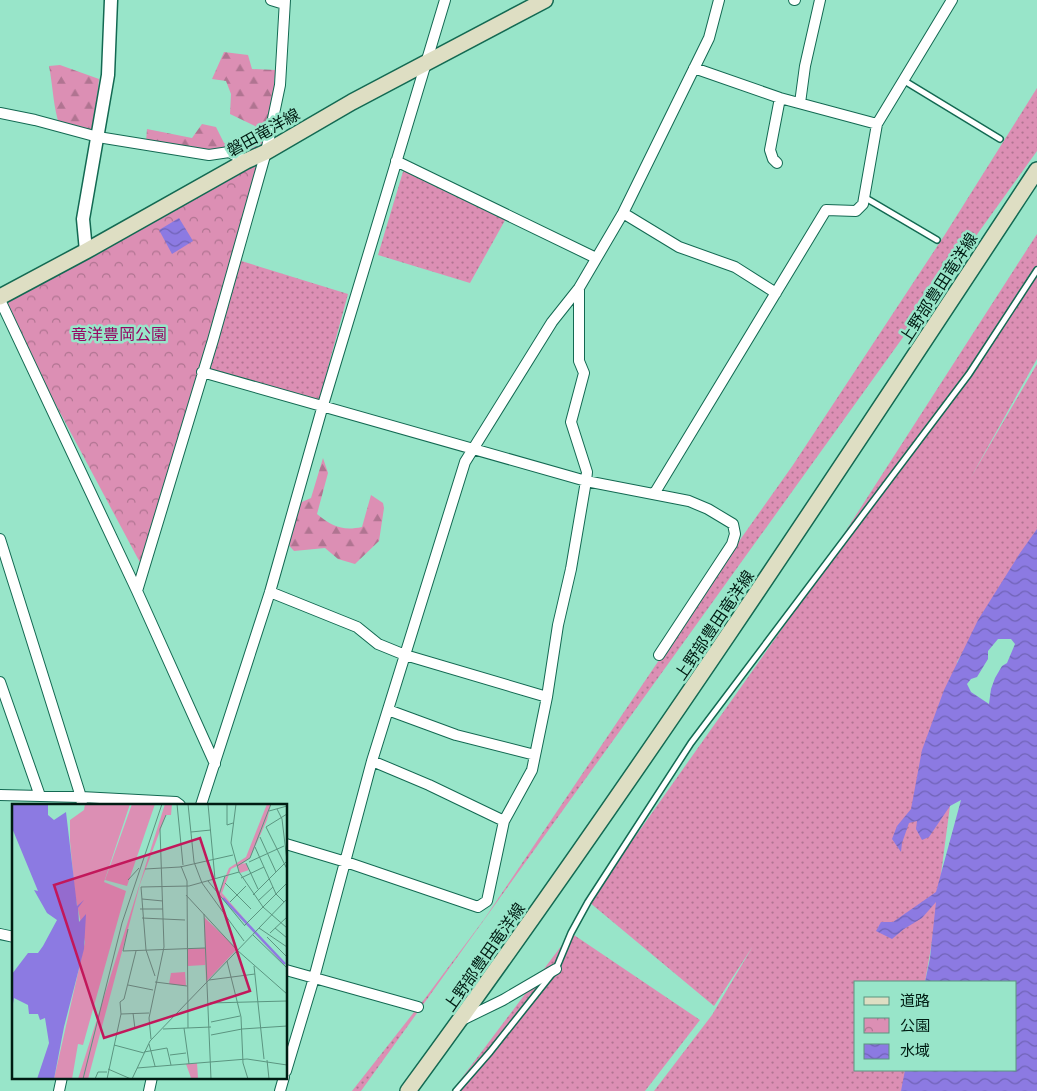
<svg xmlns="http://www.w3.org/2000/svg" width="1037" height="1091" font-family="Helvetica,'Noto Sans JP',sans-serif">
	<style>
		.grass { fill: url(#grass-dots) }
		.forest { fill: url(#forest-firs) }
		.park { fill: url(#park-crowns) }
		.water { fill: url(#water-waves); fill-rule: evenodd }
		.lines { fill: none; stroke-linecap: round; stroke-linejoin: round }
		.service-casing { stroke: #136952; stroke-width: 8 }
		.minor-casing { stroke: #136952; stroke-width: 12 }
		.tertiary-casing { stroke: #136952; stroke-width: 15 }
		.secondary-casing { stroke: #136952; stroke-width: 18 }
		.service { stroke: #fff; stroke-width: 5 }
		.minor { stroke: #fff; stroke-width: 10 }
		.tertiary { stroke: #fff; stroke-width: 12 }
		.secondary { stroke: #dedec3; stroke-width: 15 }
		.labels { text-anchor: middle; stroke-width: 5; stroke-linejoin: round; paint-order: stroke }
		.street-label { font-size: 16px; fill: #001c13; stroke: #98e5c9 }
		.park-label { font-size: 16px; fill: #960763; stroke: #98e5c9 }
		.inset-river { fill: none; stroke: #8c7ae2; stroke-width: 2.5 }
		.inset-road { fill: none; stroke: #5b9580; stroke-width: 1 }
		.view { fill: #c2185b; fill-opacity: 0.15; stroke: #c2185b; stroke-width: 2.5 }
		.inset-edge { fill: none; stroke: #001c13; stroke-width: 2.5 }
	</style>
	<defs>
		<pattern id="grass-dots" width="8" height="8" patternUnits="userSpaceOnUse" patternTransform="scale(1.25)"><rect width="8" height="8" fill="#dc8fb4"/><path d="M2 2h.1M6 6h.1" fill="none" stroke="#b07491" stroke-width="1.8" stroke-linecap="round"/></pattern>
		<pattern id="forest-firs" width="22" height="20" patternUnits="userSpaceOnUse" patternTransform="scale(1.25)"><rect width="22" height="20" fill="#dc8fb4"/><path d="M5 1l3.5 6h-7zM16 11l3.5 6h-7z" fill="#b07491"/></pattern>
		<pattern id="park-crowns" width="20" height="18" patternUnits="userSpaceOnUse" patternTransform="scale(1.25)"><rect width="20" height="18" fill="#dc8fb4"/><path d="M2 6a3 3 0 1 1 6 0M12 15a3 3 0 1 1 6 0" fill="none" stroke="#b07491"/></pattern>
		<pattern id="water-waves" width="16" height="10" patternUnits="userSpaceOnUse" patternTransform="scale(1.25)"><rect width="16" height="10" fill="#8c7ae2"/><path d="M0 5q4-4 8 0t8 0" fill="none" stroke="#7063b6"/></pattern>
	</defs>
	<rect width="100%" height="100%" fill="#98e5c9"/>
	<path class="grass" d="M 1037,88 L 1037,151 L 361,1091 L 352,1091 L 426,997 L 485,918 L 742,537 L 793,465 L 944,236 Z
		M 405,165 L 508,215 L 470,283 L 378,255 Z
		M 1037,234 L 1037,359 L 970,479 L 1037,364 L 1037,532 L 957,662 L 950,806 L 932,942 L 925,982 L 856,982 L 856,1070 L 906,1070 L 902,1091 L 654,1091 L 712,1015 L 753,946 L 714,1006 L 589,902 L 789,619 Z
		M 235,259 L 348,294 L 318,404 L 203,370 Z
		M 571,933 L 700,1020 L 645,1091 L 452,1091 Z"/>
	<path class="forest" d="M 224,52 L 248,55 L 252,69 L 276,70 L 274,82 L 275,111 L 270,133 L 257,156 L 246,161 L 232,150 L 209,155 L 146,142 L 147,129 L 192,138 L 202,124 L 216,127 L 224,143 L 253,143 L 255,126 L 230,114 L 231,94 L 226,81 L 212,79 Z
		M 60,65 L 99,79 L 97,98 L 101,120 C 88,138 78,132 60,127 C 53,107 53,86 49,66 Z
		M 323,458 L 328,473 L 317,514 C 333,527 343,531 362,527 L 371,495 L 383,503 L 384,508 L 379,541 L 355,564 L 338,559 L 325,548 L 294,551 L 285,541 L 295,505 L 311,498 Z"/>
	<path class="park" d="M 266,152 L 144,570 L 0,300 Z"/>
	<path class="water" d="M 179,218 L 193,241 L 172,254 L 159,230 Z
		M 1037,529 L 1037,1091 L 901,1091 L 905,1070 L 1016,1070 L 1016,982 L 925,982 L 930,958 L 936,902 L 922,918 L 904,929 L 892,939 L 876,931 L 881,922 L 893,922 L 936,892 L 961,800 L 950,806 L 929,837 L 922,840 L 916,829 L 917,821 L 909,823 L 902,843 L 901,852 L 892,839 L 897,826 L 911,809 L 922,750 L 944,690 L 978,620 L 1020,553 ZM 998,639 L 1011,639 L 1015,644 L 1007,663 L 1002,666 L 995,678 L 991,689 L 989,704 L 971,692 L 967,684 L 971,679 L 977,677 L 988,659 L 988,651 Z"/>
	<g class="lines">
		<g class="service-casing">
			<path id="service" d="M 903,80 L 1000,139
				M 864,197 L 937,240
				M 456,1091 L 490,1052 L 556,969 L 571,933 L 588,902 L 691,743 L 969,374 L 1037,270"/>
		</g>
		<g class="minor-casing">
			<path id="minor" d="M 271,0 L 284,4
				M 794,0 L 795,0
				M 694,68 L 780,98 L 877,124
				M 800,103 L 805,66 L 820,0
				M 0,113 L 35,120 L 98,137 L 209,155 L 229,152 L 246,161
				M 396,161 L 596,258
				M 777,163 L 773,159 L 770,150 L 780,98
				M 623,213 L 679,247 L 735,267 L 776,293
				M 0,300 L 137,591 L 215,764
				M 202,372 L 586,481 L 689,501 L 708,509 L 733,524 L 735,534 L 732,544 L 659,655
				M 654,494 L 826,210 L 856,211 L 863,204 L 877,124 L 952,0
				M 0,539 L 81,797 L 82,805
				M 137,591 L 213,340 L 266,152 L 280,85 L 285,0
				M 270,592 L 357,627 L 378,644 L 405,655 L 547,697
				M 0,682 L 40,796
				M 388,710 L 456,735 L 535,755
				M 372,761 L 429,785 L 504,821
				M 0,795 L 81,797 L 176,802 L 180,805
				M 201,805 L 270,592 L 323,405 L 445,0
				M 286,844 L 346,862 L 478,907 L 487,901 L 504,821 L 532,770 L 547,697 L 558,625 L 571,569 L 586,481 L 587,472 L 571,422 L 584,373 L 579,361 L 579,288
				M 0,934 L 14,937
				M 286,970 L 418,1007
				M 460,1021 L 503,1000 L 556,969
				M 286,1071 L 314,978 L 372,761 L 465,462 L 552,322 L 579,288 L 623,213 L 709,38 L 719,0
				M 59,1091 L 62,1077
				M 149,1091 L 152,1077
				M 280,1091 L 284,1077"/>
		</g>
		<g class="tertiary-casing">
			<path id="tertiary" d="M 86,251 L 83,219 L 108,75 L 111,0"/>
		</g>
		<g class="secondary-casing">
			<path id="secondary" d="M 0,297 L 86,251 L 246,161 L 266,152 L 352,102 L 545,0
				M 408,1091 C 628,791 833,480 1037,170"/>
		</g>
		<use href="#service" class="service"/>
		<use href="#minor" class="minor"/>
		<use href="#tertiary" class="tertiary"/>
		<use href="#secondary" class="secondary"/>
	</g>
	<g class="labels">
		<g class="street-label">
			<text transform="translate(263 132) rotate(-29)" y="6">磐田竜洋線</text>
			<text transform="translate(938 288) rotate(-57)" y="6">上野部豊田竜洋線</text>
			<text transform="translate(714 625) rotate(-56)" y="6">上野部豊田竜洋線</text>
			<text transform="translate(484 957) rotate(-55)" y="6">上野部豊田竜洋線</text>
		</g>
		<g class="park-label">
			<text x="119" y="340">竜洋豊岡公園</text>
		</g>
	</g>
	<g transform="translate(12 804)">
		<rect width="275" height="275" fill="#98e5c9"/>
		<path d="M 73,0 L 118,0 L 92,78 L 114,87 L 71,241 L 66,240 L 60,275 L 42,275 L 73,138 L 63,91 L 58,37 L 58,16 L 72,6 ZM 120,0 L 143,0 L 115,82 L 93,76 ZM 153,0 L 160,0 L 159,11 L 154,11 L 128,80 L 76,275 L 66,275 ZM 255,0 L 259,0 L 255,16 L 238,54 L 230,60 L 234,59 L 237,66 L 228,69 L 225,62 L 219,65 L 210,89 L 275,164 L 206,90 L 217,64 L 234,53 ZM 193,144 L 193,161 L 176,162 L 175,145 ZM 173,168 L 174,182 L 157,180 L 159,169 ZM 185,259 L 186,274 L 179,274 L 174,260 Z" fill="#dc8fb4"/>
		<path d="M 192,113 L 225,145 L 194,178 Z" fill="#dc8fb4"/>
		<path d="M 0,0 L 36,0 L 36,11 L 42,16 L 54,8 L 65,102 L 72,96 L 66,104 L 67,118 L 74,110 L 72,145 L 52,223 L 42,275 L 25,275 L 37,239 L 33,214 L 28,216 L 26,210 L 17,210 L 16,201 L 2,194 L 0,205 L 0,170 L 16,149 L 26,149 L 31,142 L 45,116 L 35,109 L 22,86 L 26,87 L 0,24 Z" fill="#8c7ae2"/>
		<path class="inset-river" d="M 211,94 L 273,160"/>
		<path class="inset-road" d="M 165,0 L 171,61M 176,0 L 182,58 L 190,79 L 232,137M 196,0 L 203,75M 215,0 L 215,21 L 221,19M 224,0 L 219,39 L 227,68 L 251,103 L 275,124M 257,7 L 275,2M 254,23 L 275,65M 254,23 L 275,10M 179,28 L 199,26M 248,33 L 264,68M 243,43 L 264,90 L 272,98M 237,58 L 272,42M 234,59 L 246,85M 169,62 L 175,77 L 176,224M 225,62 L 238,54 L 259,0M 133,65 L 168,63 L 221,51M 229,74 L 252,63M 116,76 L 127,64M 196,77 L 233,122M 213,79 L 239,105M 174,91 L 225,146 L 275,190M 207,91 L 213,72M 241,91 L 275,57 L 270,15 L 265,5M 130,95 L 151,97M 246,97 L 261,83M 218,98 L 234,82M 128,105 L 151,105M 192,110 L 199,275M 130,114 L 173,116M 233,121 L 275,79M 247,124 L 275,143M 263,124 L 275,134M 116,125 L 111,147 L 193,144M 258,129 L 275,113M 241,131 L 275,164M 255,133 L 275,153M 215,157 L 229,213 L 231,259 L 236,275M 242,162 L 252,255M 143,172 L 134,146 L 129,83 L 177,82 L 227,68M 197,176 L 243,170M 143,178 L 175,182M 116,181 L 141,186M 198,199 L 275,197M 121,209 L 123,225M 109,210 L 137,209M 199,218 L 228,212M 172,224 L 177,260M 151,225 L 199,223M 199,231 L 230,225 L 275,222M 139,235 L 137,214 L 152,143 L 148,25 L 154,11M 137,240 L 143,262M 102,241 L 132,249M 132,248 L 155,244 L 159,261M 158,251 L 174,249M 255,256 L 257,275M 125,264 L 235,255 L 275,261M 96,265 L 119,275M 71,275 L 110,119 L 150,0M 83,275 L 86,268 L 95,268M 95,275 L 109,210 L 108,198 L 112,195 L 124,147M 120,275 L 138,237 L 275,95"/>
		<path class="view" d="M 188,34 L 238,187 L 92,234 L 42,81 Z"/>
		<rect width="275" height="275" class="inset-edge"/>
	</g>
	<rect x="854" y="981" width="162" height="90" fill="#98e5c9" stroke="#5b9580"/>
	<rect x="864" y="997" width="25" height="8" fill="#dedec3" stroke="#5b9580"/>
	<text x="900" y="1006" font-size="15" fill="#001c13">道路</text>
	<rect x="864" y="1018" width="25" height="15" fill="url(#park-crowns)" stroke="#5b9580"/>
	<text x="900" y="1031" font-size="15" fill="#001c13">公園</text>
	<rect x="864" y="1044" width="25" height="15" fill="url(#water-waves)" stroke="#5b9580"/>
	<text x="900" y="1056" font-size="15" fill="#001c13">水域</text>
</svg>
